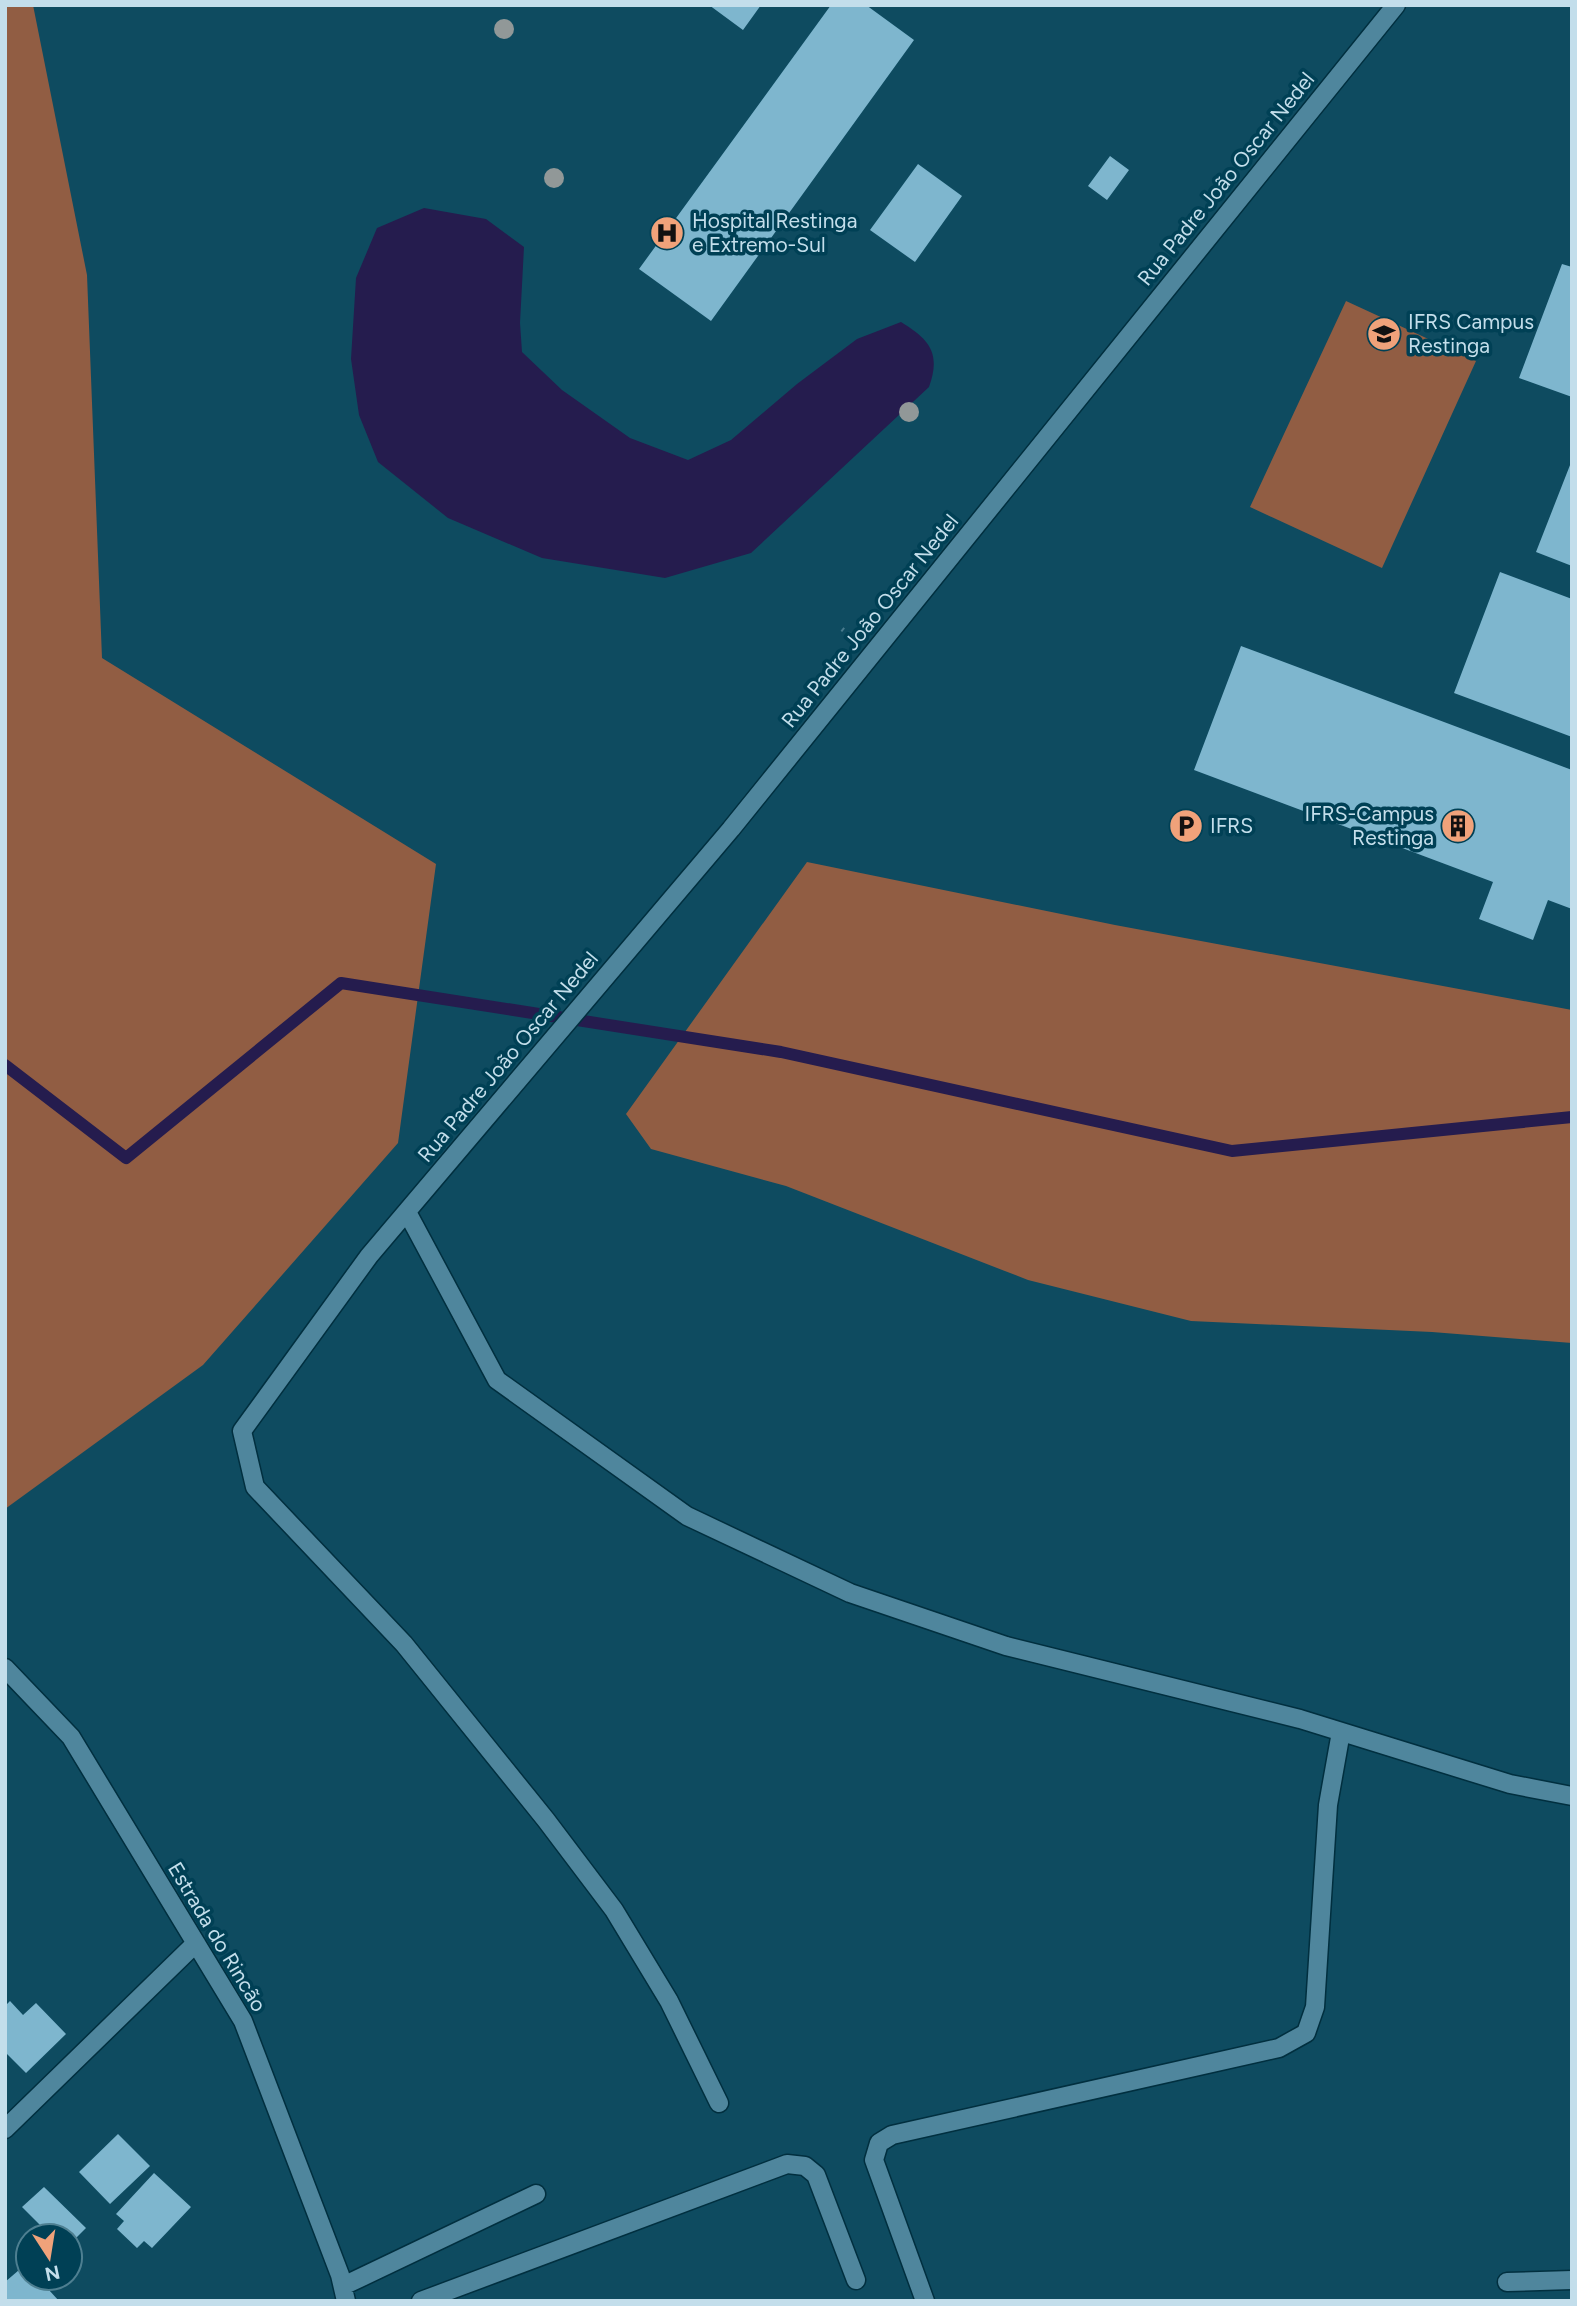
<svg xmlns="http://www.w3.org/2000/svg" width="1577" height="2306" font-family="Figtree,sans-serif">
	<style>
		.green { fill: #915d43 }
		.water { fill: #251c4e }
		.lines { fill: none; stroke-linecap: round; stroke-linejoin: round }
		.stream { stroke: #251c4e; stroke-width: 12 }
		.building { fill: #7eb6ce }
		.minor-casing { stroke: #012f3f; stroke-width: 21 }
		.path { stroke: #487a8d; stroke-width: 4.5; stroke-dasharray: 2 5; stroke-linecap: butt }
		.minor { stroke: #4f869d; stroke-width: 18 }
		.tree { fill: #919898 }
		.labels { text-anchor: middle; stroke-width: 7; stroke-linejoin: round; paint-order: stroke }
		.street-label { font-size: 21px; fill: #c3deeb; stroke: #004055 }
		.poi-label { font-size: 21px; fill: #c3deeb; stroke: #004055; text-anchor: start }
	</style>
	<rect width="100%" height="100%" fill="#0e4b60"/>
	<path class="green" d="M 5,5 L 33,5 L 87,275 L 102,658 L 436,864 L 398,1143 L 203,1365 L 5,1509 Z
		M 1346,301 L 1476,361 L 1382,568 L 1250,507 Z
		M 807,862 L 1115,925 L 1572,1010 L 1572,1343 L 1432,1332 L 1191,1321 L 1028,1280 L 786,1186 L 651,1149 L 626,1114 Z"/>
	<path class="water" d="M 424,208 L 486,219 L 524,247 L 520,323 L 522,352 L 562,390 L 630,438 L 688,460 L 731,440 L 797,384 L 857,339 L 901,322 C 930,340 941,353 929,387 L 751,553 L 665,578 L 542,558 L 448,518 L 378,462 L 359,415 L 351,359 L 356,278 L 377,228 Z"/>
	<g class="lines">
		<path class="stream" d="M 5,1065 L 126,1158 L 341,983 L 781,1052 L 1232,1151 L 1572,1117"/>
	</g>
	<path class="building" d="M 709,5 L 761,5 L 743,30 Z
		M 831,5 L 866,5 L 914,40 L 711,321 L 639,269 Z
		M 1110,156 L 1129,170 L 1107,200 L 1088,186 Z
		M 918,164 L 962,196 L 915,262 L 870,230 Z
		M 1562,264 L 1572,267 L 1572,397 L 1519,378 Z
		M 1572,460 L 1572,566 L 1536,552 Z
		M 1500,572 L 1572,599 L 1572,737 L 1454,693 Z
		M 1241,646 L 1572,770 L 1572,909 L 1548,900 L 1533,940 L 1479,919 L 1493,882 L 1194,770 Z
		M 10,2001 L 23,2015 L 36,2003 L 66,2034 L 26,2073 L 5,2052 L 5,2006 Z
		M 118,2134 L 150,2166 L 110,2204 L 79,2172 Z
		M 154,2173 L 191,2207 L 152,2248 L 144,2241 L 137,2248 L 117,2229 L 124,2221 L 116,2214 Z
		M 44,2187 L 86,2228 L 70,2244 L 70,2236 L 51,2236 L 22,2207 Z
		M 26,2264 L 28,2267 L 28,2278 L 38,2278 L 59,2301 L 5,2301 L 5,2282 Z"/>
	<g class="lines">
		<g class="minor-casing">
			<path id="minor" d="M 407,1212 L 497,1380 L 687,1516 L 850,1593 L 1006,1646 L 1300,1719 L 1510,1784 L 1572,1796
				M 5,1668 L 71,1737 L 243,2021 L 340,2275 L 346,2301
				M 719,2103 L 669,2001 L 614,1910 L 546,1820 L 404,1644 L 255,1487 L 242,1431 L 369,1256 L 731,829 L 1396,5
				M 5,2129 L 196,1943
				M 1507,2282 L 1572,2280
				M 343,2286 L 536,2194
				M 421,2301 L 787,2164 L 805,2166 L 816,2175 L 856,2280
				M 925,2301 L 874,2160 L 879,2143 L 892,2135 L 1279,2048 L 1306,2033 L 1315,2007 L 1328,1805 L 1341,1732"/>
		</g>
		<path class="path" d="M 842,629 L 852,637"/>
		<use href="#minor" class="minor"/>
	</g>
	<g class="tree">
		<circle cx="504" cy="29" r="10"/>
		<circle cx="554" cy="178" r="10"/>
		<circle cx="909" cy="412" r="10"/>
	</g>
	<defs>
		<g id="hospital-disc" transform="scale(1.75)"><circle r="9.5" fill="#f0a27a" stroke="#004055"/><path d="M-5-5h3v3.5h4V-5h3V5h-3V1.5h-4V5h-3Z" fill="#111"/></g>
		<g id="university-disc" transform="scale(1.75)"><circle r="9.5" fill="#f0a27a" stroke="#004055"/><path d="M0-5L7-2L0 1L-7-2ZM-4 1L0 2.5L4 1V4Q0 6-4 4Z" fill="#111"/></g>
		<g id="parking-disc" transform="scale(1.75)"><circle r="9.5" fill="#f0a27a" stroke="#004055"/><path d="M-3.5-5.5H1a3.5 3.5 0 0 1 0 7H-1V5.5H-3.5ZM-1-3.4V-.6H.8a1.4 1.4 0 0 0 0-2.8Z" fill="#111"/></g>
		<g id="building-disc" transform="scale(1.75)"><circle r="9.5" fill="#f0a27a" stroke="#004055"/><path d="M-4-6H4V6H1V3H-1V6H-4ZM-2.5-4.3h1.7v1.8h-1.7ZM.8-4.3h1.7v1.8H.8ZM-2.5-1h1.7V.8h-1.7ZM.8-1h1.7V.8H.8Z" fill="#111"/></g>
	</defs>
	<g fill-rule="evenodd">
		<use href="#hospital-disc" x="667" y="233"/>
		<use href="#university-disc" x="1384" y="334"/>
		<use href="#parking-disc" x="1186" y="826"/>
		<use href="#building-disc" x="1458" y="826"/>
	</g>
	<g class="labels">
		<g class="street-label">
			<text transform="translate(1226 179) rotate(-51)" y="7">Rua Padre João Oscar Nedel</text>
			<text transform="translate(870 621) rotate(-51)" y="7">Rua Padre João Oscar Nedel</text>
			<text transform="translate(508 1057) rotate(-50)" y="7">Rua Padre João Oscar Nedel</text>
			<text transform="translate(217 1937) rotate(59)" y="7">Estrada do Rincão</text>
		</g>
		<g class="poi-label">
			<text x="692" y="228">Hospital Restinga<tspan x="692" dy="24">e Extremo-Sul</tspan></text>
			<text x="1408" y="329">IFRS Campus<tspan x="1408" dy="24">Restinga</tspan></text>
			<text x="1434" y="821" text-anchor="end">IFRS-Campus<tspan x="1434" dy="24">Restinga</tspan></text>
			<text x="1210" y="833">IFRS</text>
		</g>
	</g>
	<rect width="1577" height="2306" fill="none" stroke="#c3deeb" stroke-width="14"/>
	<g transform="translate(49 2257) rotate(168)"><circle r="33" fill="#004055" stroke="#4e7f91" stroke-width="2"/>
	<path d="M0-5L12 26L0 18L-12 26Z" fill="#f0a27a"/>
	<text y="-10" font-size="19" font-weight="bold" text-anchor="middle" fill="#c3deeb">N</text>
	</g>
</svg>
